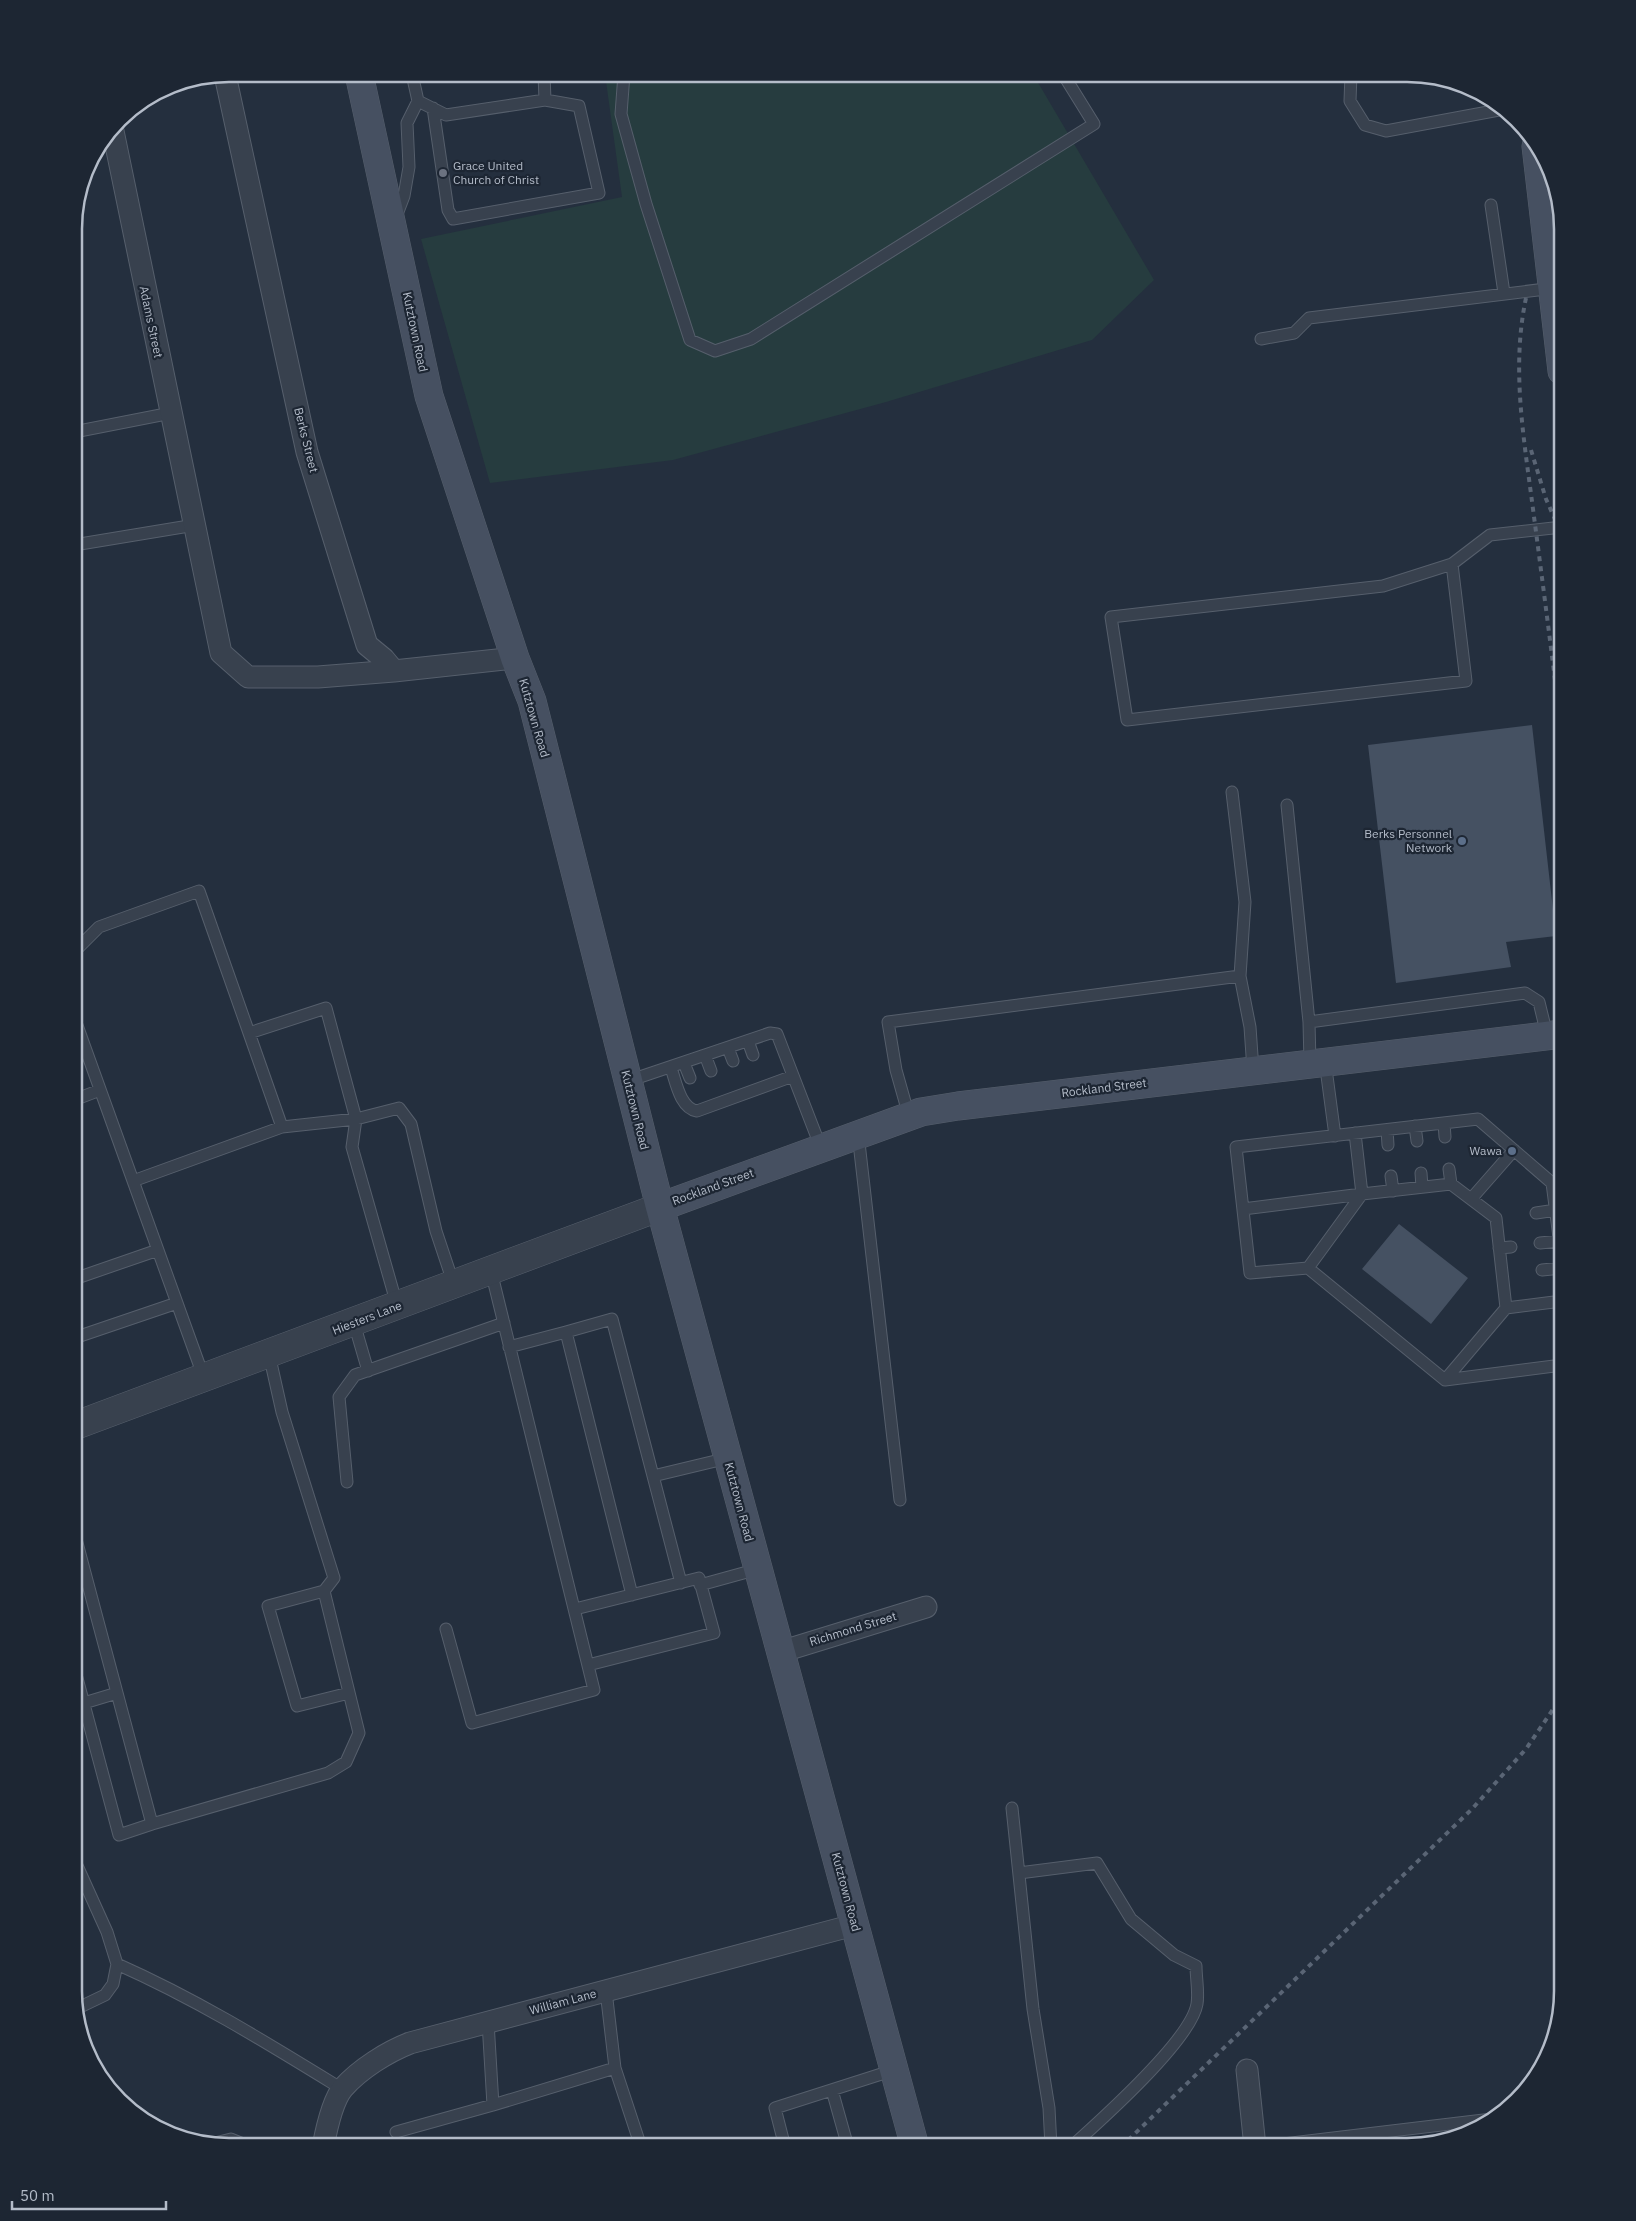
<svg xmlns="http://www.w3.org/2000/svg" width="1636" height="2221" font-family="'IBM Plex Sans',sans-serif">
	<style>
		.green { fill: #263c3f }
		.building { fill: #455162 }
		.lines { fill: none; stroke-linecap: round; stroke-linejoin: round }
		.service-casing { stroke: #565f6c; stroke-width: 13 }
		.minor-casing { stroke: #565f6c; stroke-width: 23 }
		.tertiary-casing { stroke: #565f6c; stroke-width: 29 }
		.secondary-casing { stroke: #565f6c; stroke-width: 29 }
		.service { stroke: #38414e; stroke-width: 11 }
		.minor { stroke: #38414e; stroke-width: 21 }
		.tertiary { stroke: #38414e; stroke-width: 28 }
		.secondary { stroke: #465061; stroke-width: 28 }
		.rail { stroke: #5a6575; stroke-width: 4; stroke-dasharray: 5 5; stroke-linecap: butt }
		.worship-dot { fill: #6b7280; stroke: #1d2633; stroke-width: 2 }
		.service-dot { fill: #5c6f8a; stroke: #1d2633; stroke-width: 2 }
		.labels { text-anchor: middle; stroke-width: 4.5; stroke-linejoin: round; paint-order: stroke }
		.poi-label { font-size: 12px; fill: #b4bcc9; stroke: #1d2633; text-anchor: end }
		.street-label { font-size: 12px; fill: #b4bcc9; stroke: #1d2633 }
		.rim { fill: none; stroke: #b4bcc9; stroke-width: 2.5 }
	</style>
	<rect width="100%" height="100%" fill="#242f3e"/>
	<path class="green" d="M 605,74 L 1033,74 L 1154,280 L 1092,340 L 886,402 L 673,460 L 490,483 L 421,239 L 622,197 Z"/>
	<path class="building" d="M 1532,725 L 1556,936 L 1506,942 L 1511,967 L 1396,983 L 1368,745 Z
		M 1399,1224 L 1468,1278 L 1431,1324 L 1362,1269 Z"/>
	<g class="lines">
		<g class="service-casing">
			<path id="service" d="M 412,74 L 418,101 L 446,115 L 545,100 L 544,74
				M 624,74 L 621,114 L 646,204 L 690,340 L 715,351 L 751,339 L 1094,124 L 1063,74
				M 1351,74 L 1350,101 L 1365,125 L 1386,131 L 1499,110
				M 433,108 L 448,210 L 453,219 L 599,193 L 579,106 L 545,100
				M 1491,205 L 1504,293
				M 396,217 L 404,196 L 409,167 L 407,123 L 418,101
				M 1261,339 L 1294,333 L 1309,318 L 1554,288
				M 74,432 L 171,413
				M 74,545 L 195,525
				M 1452,564 L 1466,681 L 1127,720 L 1111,617 L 1383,586 L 1452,564 L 1490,535 L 1562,527
				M 1232,792 L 1245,902 L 1240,976
				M 1287,805 L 1309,1022 L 1310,1063
				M 74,952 L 99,927 L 199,891 L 249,1033 L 326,1008 L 356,1119 L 352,1147 L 397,1305
				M 74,1017 L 204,1378
				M 1309,1022 L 1525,993 L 1539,1002 L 1547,1035
				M 249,1033 L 282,1127
				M 748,1041 L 753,1055
				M 728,1048 L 733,1061
				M 705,1055 L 711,1071
				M 1325,1061 L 1335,1136
				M 684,1063 L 690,1078
				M 671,1068 C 676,1082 680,1108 697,1111 L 793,1076
				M 628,1081 L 770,1033 L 777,1034 L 821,1148
				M 74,1100 L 100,1090
				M 909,1116 L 896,1070 L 888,1022 L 1240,976 L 1250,1027 L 1253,1070
				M 1444,1123 L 1445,1137
				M 1415,1126 L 1417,1141
				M 1387,1130 L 1388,1145
				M 1355,1133 L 1362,1194 L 1451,1184 L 1496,1218 L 1506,1308
				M 858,1134 L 900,1500
				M 1449,1169 L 1451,1184
				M 1421,1173 L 1422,1187
				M 1391,1176 L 1393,1191
				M 133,1181 L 282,1127 L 356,1119 L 399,1108 L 411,1124 L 436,1231 L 454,1285
				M 1471,1199 L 1514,1150
				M 1243,1209 L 1362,1194 L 1308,1268 L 1445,1380 L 1562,1365
				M 1536,1213 L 1556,1210
				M 1540,1243 L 1560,1241
				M 1499,1248 L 1511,1247
				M 1308,1268 L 1250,1273 L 1236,1147 L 1478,1119 L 1552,1183 L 1562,1261
				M 1542,1270 L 1562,1268
				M 74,1279 L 158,1250
				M 354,1323 L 368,1371
				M 566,1332 L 612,1319 L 681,1583
				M 74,1338 L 177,1303
				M 509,1347 L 566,1332 L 632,1595
				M 1445,1380 L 1506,1308 L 1562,1301
				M 653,1476 L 728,1458
				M 347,1482 L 339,1397 L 355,1375 L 504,1323
				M 74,1539 L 77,1543 L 152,1824 L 328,1773 L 346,1762 L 359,1733 L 324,1591 L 334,1578 L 282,1412 L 269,1354
				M 700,1585 L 758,1569
				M 324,1591 L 268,1606 L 297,1706 L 349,1693
				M 575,1609 L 699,1578 L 714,1633 L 588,1665
				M 446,1629 L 472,1723 L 594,1690 L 491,1271
				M 74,1667 L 119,1835 L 152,1824
				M 74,1706 L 117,1693
				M 1012,1808 L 1033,2009 L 1049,2108 L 1051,2147
				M 74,1859 L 107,1932 L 117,1964 L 113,1984 L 105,1995 L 78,2008
				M 1019,1873 L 1097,1863 L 1131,1919 L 1174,1955 L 1196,1966 C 1196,1978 1199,1992 1197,2004 C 1191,2040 1100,2121 1071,2147
				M 117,1964 C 198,2000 267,2043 342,2089
				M 606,1991 L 615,2068 L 641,2147
				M 488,2022 L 493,2105 L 615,2068
				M 832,2090 L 848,2147
				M 396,2132 L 493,2105
				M 211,2144 L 231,2139 L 251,2147
				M 785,2147 L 775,2108 L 894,2070
				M 1257,2147 L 1492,2119"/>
		</g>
		<g class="minor-casing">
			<path id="minor" d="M 225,75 L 307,452 L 367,645 L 384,659 L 394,671 L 515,658
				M 113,131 L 221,653 L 248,677 L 318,677 L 394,671
				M 780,1652 L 926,1607
				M 1247,2070 L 1255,2147
				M 323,2147 C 326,2131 332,2101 343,2088 C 360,2069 387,2052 410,2043 L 854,1925"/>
		</g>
		<g class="tertiary-casing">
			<path id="tertiary" d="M 74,1426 L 660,1207"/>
		</g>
		<g class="secondary-casing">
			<path id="secondary" d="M 359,74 L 429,396 L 515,658 L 532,701 L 660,1207 L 915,2147
				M 1536,146 L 1562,371
				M 660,1207 L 921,1112 L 958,1106 L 1562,1034"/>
		</g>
		<use href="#service" class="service"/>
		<use href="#minor" class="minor"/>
		<use href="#tertiary" class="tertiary"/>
		<use href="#secondary" class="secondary"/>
		<path class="rail" d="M 1526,298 C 1511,368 1524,439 1533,509 C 1543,585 1553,662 1562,738
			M 1531,450 L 1546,499 L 1562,535
			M 1121,2147 L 1472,1809 L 1526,1749 L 1562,1696"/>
	</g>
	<circle class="worship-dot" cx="443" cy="173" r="5"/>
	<g class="service-dot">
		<circle cx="1462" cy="841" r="5"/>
		<circle cx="1512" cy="1151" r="5"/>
	</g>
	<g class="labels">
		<g class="poi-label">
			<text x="453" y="170" text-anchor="start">Grace United<tspan x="453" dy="14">Church of Christ</tspan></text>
			<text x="1452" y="838">Berks Personnel<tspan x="1452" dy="14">Network</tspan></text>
			<text x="1502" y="1155">Wawa</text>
		</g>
		<g class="street-label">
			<text transform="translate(151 322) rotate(78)" y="4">Adams Street</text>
			<text transform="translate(415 332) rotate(78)" y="4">Kutztown Road</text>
			<text transform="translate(306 440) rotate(76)" y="4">Berks Street</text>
			<text transform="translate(534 718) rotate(74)" y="4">Kutztown Road</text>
			<text transform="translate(1104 1088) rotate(-7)" y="4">Rockland Street</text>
			<text transform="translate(635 1110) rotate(76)" y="4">Kutztown Road</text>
			<text transform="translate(713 1187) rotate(-20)" y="4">Rockland Street</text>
			<text transform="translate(367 1318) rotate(-21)" y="4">Hiesters Lane</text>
			<text transform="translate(739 1502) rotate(75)" y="4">Kutztown Road</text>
			<text transform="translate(853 1629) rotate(-17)" y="4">Richmond Street</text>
			<text transform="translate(846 1892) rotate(75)" y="4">Kutztown Road</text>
			<text transform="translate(563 2002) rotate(-15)" y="4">William Lane</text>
		</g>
	</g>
	<path d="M0 0H1636V2221H0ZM229 82H1407A147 147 0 0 1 1554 229V1991A147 147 0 0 1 1407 2138H229A147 147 0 0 1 82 1991V229A147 147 0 0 1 229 82Z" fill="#1d2633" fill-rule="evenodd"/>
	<path class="rim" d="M229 82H1407A147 147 0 0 1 1554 229V1991A147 147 0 0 1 1407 2138H229A147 147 0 0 1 82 1991V229A147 147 0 0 1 229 82Z"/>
	<path d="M12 2201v8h154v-8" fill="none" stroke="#b4bcc9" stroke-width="2.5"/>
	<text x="20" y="2201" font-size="15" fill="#b4bcc9" stroke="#1d2633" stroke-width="4" paint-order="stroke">50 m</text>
</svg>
